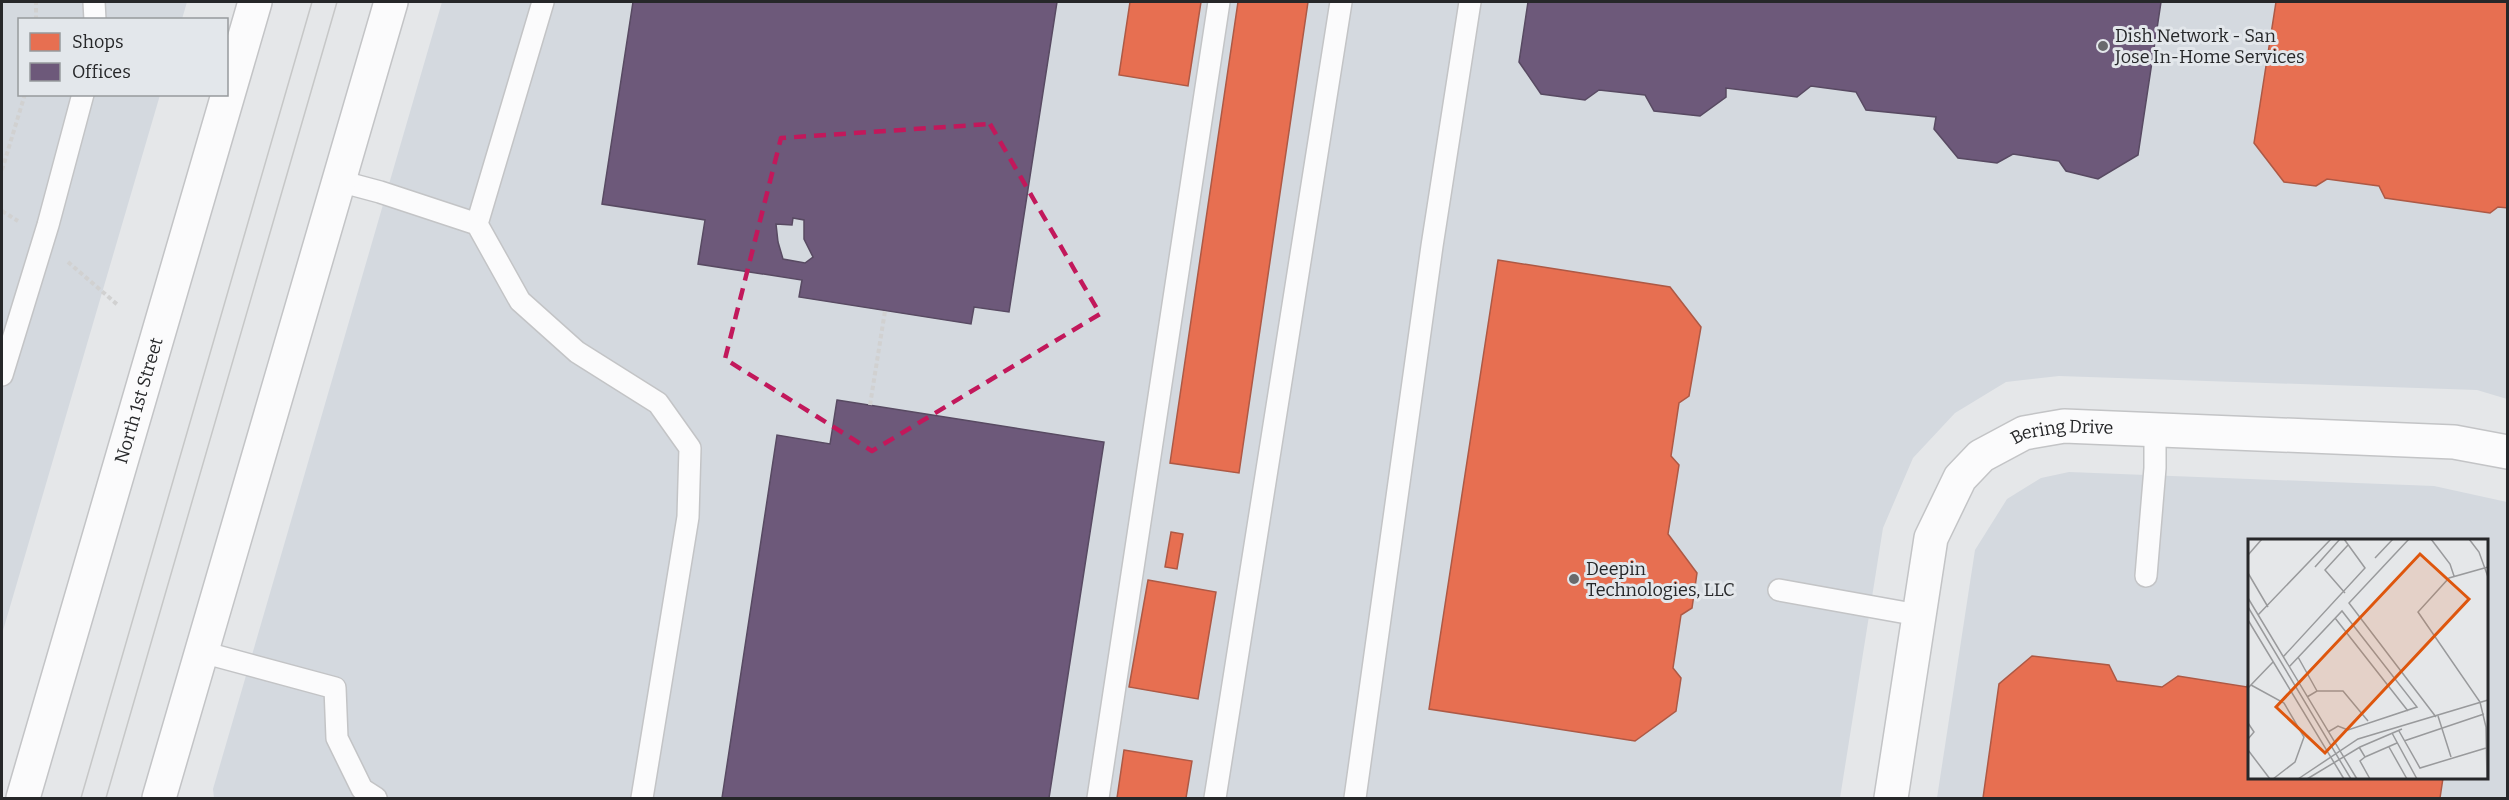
<svg xmlns="http://www.w3.org/2000/svg" width="2509" height="800" font-family="Bitter,serif">
	<style>
		.built { fill: #d4d9df; fill-rule: evenodd }
		.shops { fill: #e76f51; stroke: #ad5945; stroke-width: 1.5 }
		.offices { fill: #6d597a; stroke: #584a62; stroke-width: 1.5; fill-rule: evenodd }
		.lines { fill: none; stroke-linecap: round; stroke-linejoin: round }
		.lane-casing { stroke: #c3c4c6; stroke-width: 24 }
		.secondary-casing { stroke: #c3c4c6; stroke-width: 36 }
		.primary-casing { stroke: #c3c4c6; stroke-width: 36 }
		.path { stroke: #d1d1d1; stroke-width: 4; stroke-dasharray: 4.5 3; stroke-linecap: butt }
		.lane { stroke: #fbfbfc; stroke-width: 21 }
		.secondary { stroke: #fbfbfc; stroke-width: 33 }
		.primary { stroke: #fbfbfc; stroke-width: 33 }
		.tram { stroke: #c6c7c7; stroke-width: 1.5 }
		.marked { fill: none; stroke: #c2185b; stroke-width: 4.5; stroke-dasharray: 12 8; stroke-linejoin: round }
		.poi-dot { fill: #696a6c; stroke: #e3e7eb; stroke-width: 2 }
		.labels { text-anchor: middle; stroke-width: 6; stroke-linejoin: round; paint-order: stroke }
		.poi-label { font-size: 18px; fill: #262729; stroke: #e3e7eb; text-anchor: start }
		.street-label { font-size: 18px; fill: #262729; stroke: #e3e7eb }
		.inset-road { fill: none; stroke: #999a9c; stroke-width: 1.5 }
		.view { fill: #de560d; fill-opacity: 0.15; stroke: #de560d; stroke-width: 3 }
		.inset-edge { fill: none; stroke: #262729; stroke-width: 3 }
	</style>
	<rect width="100%" height="100%" fill="#e5e7e9"/>
	<path class="built" d="M 2,2 L 187,2 L 182,19 L 20,20 L 20,94 L 160,95 L 2,634 Z
		M 442,2 L 2507,2 L 2507,399 L 2477,390 L 2059,376 L 2006,382 L 1955,413 L 1913,458 L 1883,528 L 1840,798 L 214,798 L 213,789 Z
		M 2069,472 L 2434,486 L 2507,502 L 2507,798 L 1937,798 L 1975,550 L 2007,499 L 2041,478 ZM 2250,540 L 2486,540 L 2486,778 L 2250,778 Z"/>
	<path class="shops" d="M 1130,2 L 1201,2 L 1188,86 L 1119,75 Z
		M 1238,2 L 1308,2 L 1239,473 L 1170,463 Z
		M 2276,2 L 2508,2 L 2508,208 L 2498,207 L 2490,213 L 2385,198 L 2379,186 L 2327,179 L 2316,186 L 2284,182 L 2254,143 Z
		M 1498,260 L 1670,287 L 1701,327 L 1689,396 L 1679,403 L 1671,456 L 1679,465 L 1668,534 L 1697,573 L 1692,608 L 1681,615 L 1673,668 L 1681,678 L 1676,711 L 1635,741 L 1429,709 Z
		M 1171,532 L 1183,534 L 1177,569 L 1165,567 Z
		M 1148,580 L 1216,592 L 1198,699 L 1129,687 Z
		M 2032,656 L 2109,665 L 2117,681 L 2162,687 L 2178,676 L 2247,687 L 2250,675 L 2250,778 L 2443,778 L 2440,798 L 1983,798 L 1999,684 Z
		M 1124,750 L 1192,761 L 1186,798 L 1117,798 Z"/>
	<path class="offices" d="M 633,2 L 1057,2 L 1009,312 L 974,307 L 971,324 L 799,297 L 802,280 L 698,264 L 705,220 L 602,204 ZM 793,218 L 804,220 L 804,239 L 813,257 L 805,263 L 783,259 L 778,242 L 776,224 L 792,225 Z
		M 1528,2 L 2161,2 L 2138,155 L 2098,179 L 2066,171 L 2059,161 L 2013,154 L 1997,163 L 1958,158 L 1934,129 L 1936,117 L 1866,110 L 1856,92 L 1811,86 L 1797,97 L 1726,88 L 1726,97 L 1700,116 L 1654,111 L 1645,95 L 1599,90 L 1585,100 L 1541,94 L 1519,62 Z
		M 837,400 L 1104,442 L 1049,798 L 722,798 L 777,435 L 830,444 Z"/>
	<g class="lines">
		<g class="lane-casing">
			<path id="lane" d="M 94,2 L 95,20
				M 339,181 L 380,192 L 477,224 L 520,301 L 577,352 L 658,403 L 690,448 L 688,517 L 642,798
				M 477,224 L 543,2
				M 2,375 L 48,225 L 83,94
				M 2146,576 L 2155,468 L 2155,429
				M 1779,590 L 1918,615
				M 202,652 L 335,688 L 337,738 L 362,789 L 376,798
				M 1098,798 L 1219,2
				M 1215,798 L 1341,2
				M 1355,798 L 1432,246 L 1470,2"/>
		</g>
		<g class="secondary-casing">
			<g id="secondary">
				<path id="s1" d="M 1891,798 L 1931,538 L 1960,478 L 1981,456 L 2024,433 L 2064,426 L 2454,442 L 2508,452"/>
			</g>
		</g>
		<g class="primary-casing">
			<g id="primary">
				<path id="s2" d="M 23,798 L 255,2"/>
				<path d="M 159,798 L 391,2"/>
			</g>
		</g>
		<path class="path" d="M 36,20 L 36,2
			M 2,170 L 25,94
			M 2,211 L 18,221
			M 68,262 L 119,306
			M 870,405 L 885,311"/>
		<use href="#lane" class="lane"/>
		<use href="#secondary" class="secondary"/>
		<use href="#primary" class="primary"/>
		<path class="tram" d="M 81,798 L 312,2
			M 106,798 L 337,2"/>
	</g>
	<path class="marked" d="M 990,124 L 1100,314 L 872,451 L 725,359 L 781,138 Z"/>
	<g class="poi-dot">
		<circle cx="2103" cy="46" r="6"/>
		<circle cx="1574" cy="579" r="6"/>
	</g>
	<g class="labels">
		<g class="poi-label">
			<text x="2115" y="42">Dish Network - San<tspan x="2115" dy="21">Jose In-Home Services</tspan></text>
			<text x="1586" y="575">Deepin<tspan x="1586" dy="21">Technologies, LLC</tspan></text>
		</g>
		<g class="street-label">
			<text dy="6" stroke="none"><textPath href="#s2" startOffset="414">North 1st Street</textPath></text>
			<text dy="6" stroke="none"><textPath href="#s1" startOffset="447">Bering Drive</textPath></text>
		</g>
	</g>
	<g transform="translate(2248 539)">
		<rect width="240" height="240" fill="#e5e7e9"/>
		<path class="inset-road" d="M 161,0 L 101,64 L 188,178M 183,0 L 202,25 L 206,37M 221,0 L 231,13 L 240,38M 0,16 L 14,0M 127,19 L 145,0M 67,28 L 92,0M 0,34 L 20,68M 97,54 L 77,31 L 100,6M 0,59 L 109,240M 0,68 L 103,240M 10,76 L 83,0M 87,79 L 160,172M 0,81 L 96,240M 35,118 L 117,29 L 96,0M 50,118 L 69,152M 41,128 L 94,72 L 169,168 L 100,191 L 90,187 L 80,193M 3,146 L 36,164 L 56,198 L 47,223 L 25,240M 0,149 L 25,123M 59,158 L 69,152 L 95,152 L 120,182M 190,177 L 203,218M 0,184 L 6,193 L 0,200M 151,192 L 172,229 L 238,209M 144,194 L 169,240M 156,202 L 236,175M 111,208 L 117,218 L 149,204M 141,208 L 159,240M 0,211 L 22,240M 117,218 L 112,222 L 122,240M 50,240 L 110,200 L 240,161M 59,240 L 112,208 L 154,190M 239,240 L 238,188 L 232,163 L 170,73 L 201,39 L 240,28"/>
		<path class="view" d="M 172,15 L 221,60 L 77,214 L 28,168 Z"/>
		<rect width="240" height="240" class="inset-edge"/>
	</g>
	<rect width="2509" height="800" fill="none" stroke="#262729" stroke-width="6"/>
	<rect x="18" y="18" width="210" height="78" fill="#e3e7eb" stroke="#979a9d" stroke-width="1.5"/>
	<rect x="30" y="33" width="30" height="18" fill="#e76f51" stroke="#979a9d" stroke-width="1.5"/>
	<text x="72" y="48" font-size="18" fill="#262729">Shops</text>
	<rect x="30" y="63" width="30" height="18" fill="#6d597a" stroke="#979a9d" stroke-width="1.5"/>
	<text x="72" y="78" font-size="18" fill="#262729">Offices</text>
</svg>
